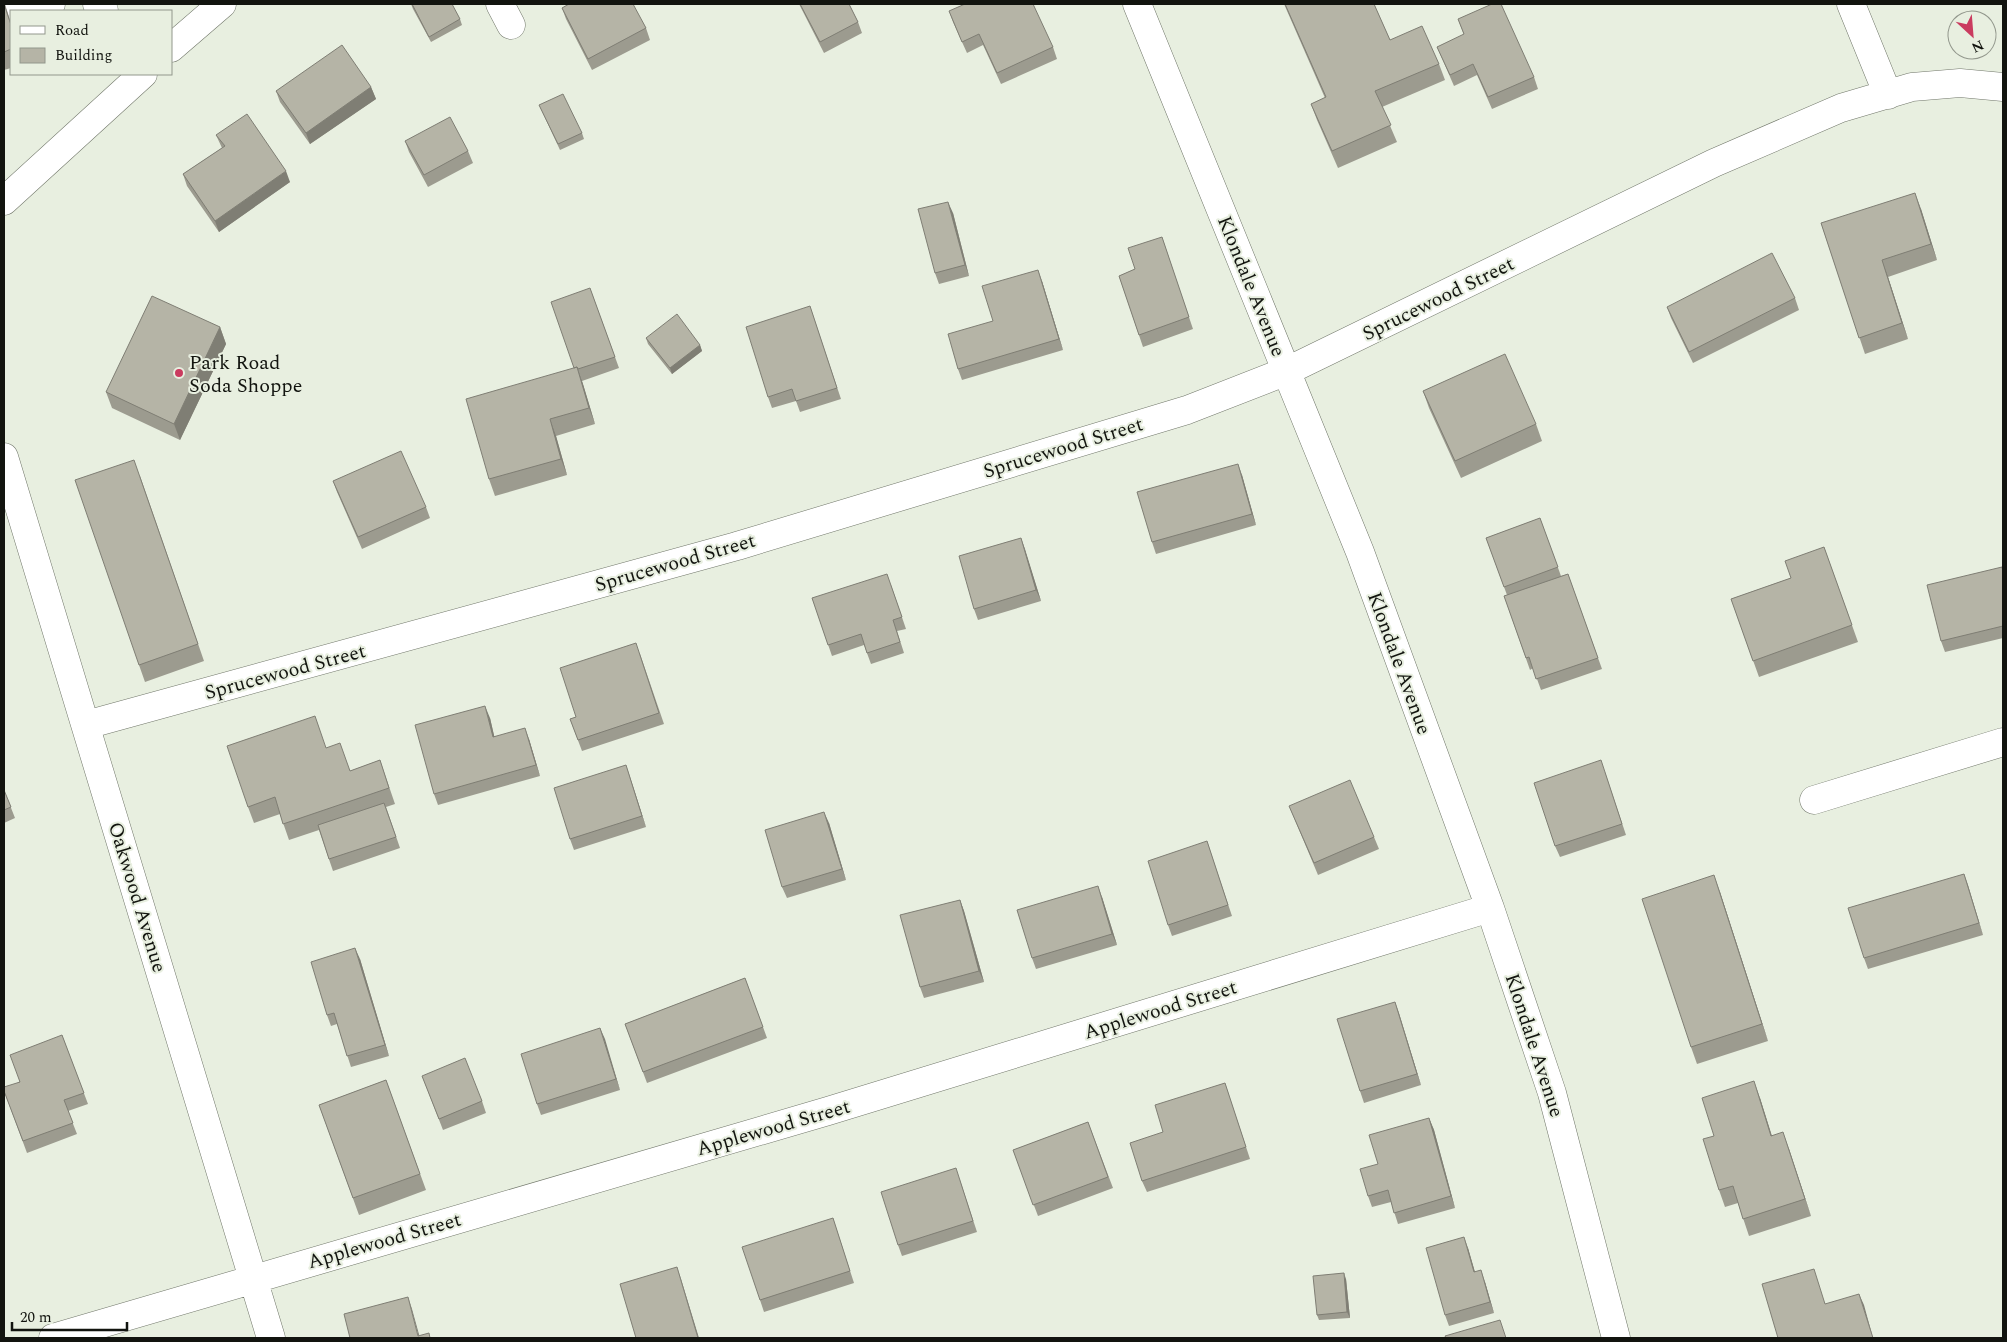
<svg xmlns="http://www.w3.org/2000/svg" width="2007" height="1342" font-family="Spectral,serif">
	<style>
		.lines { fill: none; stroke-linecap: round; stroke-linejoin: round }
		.minor-casing { stroke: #71776a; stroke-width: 29 }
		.major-casing { stroke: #71776a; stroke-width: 29 }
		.minor { stroke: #fff; stroke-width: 28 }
		.major { stroke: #fff; stroke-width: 28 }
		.wall { fill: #9c9b8f }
		.shaded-wall { fill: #7f7e74 }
		.building { fill: #b5b4a6; stroke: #7f7e74 }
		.poi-dot { fill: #ca3b5f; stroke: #e8efe0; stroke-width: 2 }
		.labels { text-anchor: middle; stroke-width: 4; stroke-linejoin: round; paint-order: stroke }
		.street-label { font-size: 20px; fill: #12140f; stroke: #e8efe0 }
		.poi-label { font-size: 20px; fill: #12140f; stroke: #e8efe0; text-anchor: start }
	</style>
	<rect width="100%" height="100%" fill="#e8efe0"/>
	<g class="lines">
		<g class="minor-casing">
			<path id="minor" d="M 97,4 L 104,11
				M 500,4 L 511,25
				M 1137,4 L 1360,552 L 1490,908 L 1552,1093 L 1616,1338
				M 1851,4 L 1888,95
				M 18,11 L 51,4
				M 4,457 L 271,1338
				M 86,725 L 737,546 L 1187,410 L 1287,371 L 1714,163 L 1841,108 L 1912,87 L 1960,83 L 2003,87
				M 1814,800 L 2003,742
				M 53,1338 L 828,1111 L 1490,908"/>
		</g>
		<g class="major-casing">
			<path id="major" d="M 171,48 L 222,4
				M 4,201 L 143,74"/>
		</g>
		<use href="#minor" class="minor"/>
		<use href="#major" class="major"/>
	</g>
	<path class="wall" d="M 4,4 L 5,4 L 11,23 L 11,68 L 4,70 Z
		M 411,4 L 460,19 L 462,25 L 431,42 L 413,9 Z
		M 799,4 L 849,4 L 858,22 L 862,33 L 824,53 Z
		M 1284,4 L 1374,4 L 1390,40 L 1439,64 L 1445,80 L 1382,107 L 1397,142 L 1338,168 L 1317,120 L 1311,104 L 1325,98 Z
		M 562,8 L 646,28 L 650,40 L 592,70 L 566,19 Z
		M 949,11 L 1053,47 L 1057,59 L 1001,84 L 983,45 L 967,53 L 953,22 Z
		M 1458,19 L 1534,77 L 1538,89 L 1492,109 L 1477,75 L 1454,86 L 1437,47 L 1464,35 Z
		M 371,87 L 376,99 L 310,144 L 280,102 L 276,91 Z
		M 539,105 L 582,133 L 584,139 L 560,150 Z
		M 216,135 L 290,182 L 219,232 L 187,186 L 183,174 L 222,148 Z
		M 405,141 L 468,151 L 473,163 L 428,187 L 409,152 Z
		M 1921,209 L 1937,260 L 1888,277 L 1908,339 L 1865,354 L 1821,223 Z
		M 953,213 L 969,276 L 939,284 L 935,273 Z
		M 1162,237 L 1193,329 L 1143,347 L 1119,276 L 1135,269 Z
		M 1042,281 L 1063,350 L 962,380 L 958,369 Z
		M 590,288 L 619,368 L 582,381 L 595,424 L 556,436 L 567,475 L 495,496 L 489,479 L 574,368 Z
		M 1795,298 L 1799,310 L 1693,363 L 1671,318 L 1667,307 Z
		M 810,306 L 841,399 L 800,412 L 796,401 L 772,408 L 768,397 Z
		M 220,327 L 226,344 L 180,440 L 112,408 L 106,392 Z
		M 646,338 L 700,345 L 702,351 L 672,374 L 648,344 Z
		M 1423,391 L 1536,424 L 1542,441 L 1461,478 L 1429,408 Z
		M 1242,475 L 1256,525 L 1156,554 L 1152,542 Z
		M 140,476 L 204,661 L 145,682 L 139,665 Z
		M 333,481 L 426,507 L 430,518 L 362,549 L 337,492 Z
		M 1540,518 L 1561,576 L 1568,574 L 1602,669 L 1541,690 L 1533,668 L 1530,670 L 1504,596 L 1507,595 L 1486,538 Z
		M 1021,538 L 1041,601 L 978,620 L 974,609 Z
		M 1824,547 L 1858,642 L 1759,677 L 1731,599 L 1791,578 Z
		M 2002,567 L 2003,571 L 2003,638 L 1945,652 L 1941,641 Z
		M 891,585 L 906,629 L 897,631 L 904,653 L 871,664 L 864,645 L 832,656 L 812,598 Z
		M 640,654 L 664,724 L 582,751 L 570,719 L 576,717 Z
		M 490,718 L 494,736 L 529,739 L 540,776 L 438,805 L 434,794 Z
		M 326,748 L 350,771 L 380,760 L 395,804 L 386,807 L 400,848 L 333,871 L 319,830 L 289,840 L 280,814 L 254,823 L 248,807 Z
		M 626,765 L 646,827 L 574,850 L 570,839 Z
		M 1605,772 L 1626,835 L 1560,857 L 1555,846 Z
		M 4,790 L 15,818 L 4,823 Z
		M 1289,806 L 1374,837 L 1379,849 L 1318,875 Z
		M 829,823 L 846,880 L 787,898 L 782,887 Z
		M 1207,841 L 1232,916 L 1172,936 L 1168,925 Z
		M 1964,874 L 1983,935 L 1868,969 L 1864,958 Z
		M 1720,892 L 1768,1041 L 1697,1064 L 1691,1047 Z
		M 1102,897 L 1117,945 L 1036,969 L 1032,958 Z
		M 960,900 L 964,911 L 984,982 L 924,998 L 920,987 Z
		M 360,959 L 389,1056 L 351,1067 L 337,1024 L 331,1026 L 327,1015 Z
		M 745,978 L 767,1038 L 647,1083 L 625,1024 Z
		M 1395,1002 L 1421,1085 L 1364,1103 L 1360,1091 Z
		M 600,1028 L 620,1090 L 541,1115 L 537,1104 Z
		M 62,1035 L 88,1104 L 68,1111 L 77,1134 L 27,1153 L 4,1091 L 19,1082 Z
		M 422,1076 L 482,1101 L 486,1113 L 443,1130 Z
		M 386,1080 L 426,1190 L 359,1215 L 319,1105 Z
		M 1225,1083 L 1250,1159 L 1147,1192 L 1142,1181 L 1163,1132 Z
		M 1760,1098 L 1772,1136 L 1789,1149 L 1811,1216 L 1749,1236 L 1738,1203 L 1725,1207 L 1719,1190 L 1714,1136 Z
		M 1429,1118 L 1434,1130 L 1455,1208 L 1398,1224 L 1391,1202 L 1372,1207 L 1368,1196 L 1378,1164 Z
		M 1088,1122 L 1113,1188 L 1038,1216 L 1013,1150 Z
		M 960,1180 L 977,1232 L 902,1256 L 898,1245 Z
		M 833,1218 L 854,1283 L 764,1312 L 760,1300 Z
		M 1468,1248 L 1475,1272 L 1485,1282 L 1494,1313 L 1449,1326 L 1445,1315 Z
		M 1346,1279 L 1350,1318 L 1319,1320 L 1317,1315 Z"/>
	<path class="shaded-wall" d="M 371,87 L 376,99 L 310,144 L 306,133 Z
		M 286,171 L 290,182 L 219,232 L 215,221 Z
		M 1915,193 L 1921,209 L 1937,260 L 1931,244 Z
		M 948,202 L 953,213 L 969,276 L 965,265 Z
		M 1882,260 L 1888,277 L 1908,339 L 1902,323 Z
		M 1038,270 L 1042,281 L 1063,350 L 1059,339 Z
		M 220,327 L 226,344 L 180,440 L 174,424 Z
		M 700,345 L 702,351 L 672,374 L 670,368 Z
		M 577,367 L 583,384 L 595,424 L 589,408 Z
		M 550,419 L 556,436 L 567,475 L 561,459 Z
		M 1238,464 L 1242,475 L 1256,525 L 1252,514 Z
		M 1021,538 L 1025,549 L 1041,601 L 1036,590 Z
		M 485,706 L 490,718 L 497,748 L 493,737 Z
		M 525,728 L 529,739 L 540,776 L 536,765 Z
		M 626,765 L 630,777 L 646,827 L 642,816 Z
		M 824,812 L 829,823 L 846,880 L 842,869 Z
		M 1964,874 L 1968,885 L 1983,935 L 1979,923 Z
		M 1714,875 L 1720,892 L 1768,1041 L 1762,1024 Z
		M 1098,886 L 1102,897 L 1117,945 L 1112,934 Z
		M 960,900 L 964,911 L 984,982 L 979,971 Z
		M 355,948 L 360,959 L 389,1056 L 385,1045 Z
		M 1395,1002 L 1399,1013 L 1421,1085 L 1417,1074 Z
		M 600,1028 L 605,1039 L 620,1090 L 616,1079 Z
		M 1754,1081 L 1760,1098 L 1777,1153 L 1771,1136 Z
		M 1429,1118 L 1434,1130 L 1455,1208 L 1451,1196 Z
		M 1783,1132 L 1789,1149 L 1811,1216 L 1805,1199 Z
		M 1464,1237 L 1468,1248 L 1478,1283 L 1474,1272 Z
		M 677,1267 L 681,1279 L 699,1338 L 698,1338 Z
		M 1481,1270 L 1485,1282 L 1494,1313 L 1490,1302 Z
		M 1344,1273 L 1346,1279 L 1350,1318 L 1347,1312 Z
		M 1859,1294 L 1864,1305 L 1873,1338 Z
		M 408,1297 L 412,1309 L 420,1338 L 419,1338 Z"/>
	<path class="building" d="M 4,4 L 11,25 L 11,49 L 4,52 Z
		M 412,4 L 452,4 L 460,19 L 429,37 Z
		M 569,4 L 633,4 L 646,28 L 588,59 L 562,8 Z
		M 800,4 L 849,4 L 858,22 L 820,42 Z
		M 965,4 L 1033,4 L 1053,47 L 997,73 L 979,34 L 962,42 L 949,11 Z
		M 1285,4 L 1374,4 L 1390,40 L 1422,26 L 1439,64 L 1375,91 L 1391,125 L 1332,151 L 1311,104 L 1326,97 Z
		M 1492,4 L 1501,4 L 1534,77 L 1488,97 L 1473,64 L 1450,75 L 1437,47 L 1464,34 L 1458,19 Z
		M 342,45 L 371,87 L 306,133 L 276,91 Z
		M 563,94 L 582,133 L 558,144 L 539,105 Z
		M 247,114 L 286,171 L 215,221 L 183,174 L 225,146 L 216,135 Z
		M 450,117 L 468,151 L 424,175 L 405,141 Z
		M 1915,193 L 1931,244 L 1882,260 L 1902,323 L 1859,338 L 1821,223 Z
		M 948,202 L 965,265 L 935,273 L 918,209 Z
		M 1162,237 L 1189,317 L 1139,335 L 1119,276 L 1135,269 L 1128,248 Z
		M 1772,253 L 1795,298 L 1689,352 L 1667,307 Z
		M 1038,270 L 1059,339 L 958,369 L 948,334 L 993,321 L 982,286 Z
		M 590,288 L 615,357 L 578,369 L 577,367 L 574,368 L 551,302 Z
		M 152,296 L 220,327 L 174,424 L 106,392 Z
		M 810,306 L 837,388 L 796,401 L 792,389 L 768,397 L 746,327 Z
		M 677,314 L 700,345 L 670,368 L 646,338 Z
		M 1505,354 L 1536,424 L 1455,461 L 1423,391 Z
		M 577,367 L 589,408 L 550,419 L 561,459 L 489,479 L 466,399 Z
		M 401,451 L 426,507 L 358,537 L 333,481 Z
		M 134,460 L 198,644 L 139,665 L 75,480 Z
		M 1238,464 L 1252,514 L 1152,542 L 1137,492 Z
		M 1540,518 L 1558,567 L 1504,587 L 1486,538 Z
		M 1021,538 L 1036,590 L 974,609 L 959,556 Z
		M 1824,547 L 1852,625 L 1753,661 L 1731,599 L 1791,578 L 1785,561 Z
		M 2002,567 L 2003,572 L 2003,626 L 1941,641 L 1927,585 Z
		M 887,574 L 902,617 L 893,620 L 900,642 L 867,653 L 861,634 L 828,645 L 812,598 Z
		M 1568,574 L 1598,658 L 1536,679 L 1529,657 L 1526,658 L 1504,596 Z
		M 636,643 L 659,713 L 578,740 L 570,719 L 576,717 L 560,668 Z
		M 485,706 L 493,737 L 525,728 L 536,765 L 434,794 L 415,725 Z
		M 315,716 L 326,748 L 340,743 L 350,771 L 380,760 L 389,788 L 283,824 L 275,797 L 248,807 L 227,746 Z
		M 1601,760 L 1622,824 L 1555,846 L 1534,783 Z
		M 626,765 L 642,816 L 570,839 L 554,788 Z
		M 1350,780 L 1374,837 L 1314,863 L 1289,806 Z
		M 4,790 L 11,807 L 4,810 Z
		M 384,803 L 396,837 L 329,859 L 318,825 Z
		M 824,812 L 842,869 L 782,887 L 765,830 Z
		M 1207,841 L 1228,905 L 1168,925 L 1148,861 Z
		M 1964,874 L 1979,923 L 1864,958 L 1848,908 Z
		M 1714,875 L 1762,1024 L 1691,1047 L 1642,899 Z
		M 1098,886 L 1112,934 L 1032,958 L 1017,910 Z
		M 960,900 L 979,971 L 920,987 L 900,915 Z
		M 355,948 L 385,1045 L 347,1056 L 334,1013 L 327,1015 L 311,962 Z
		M 745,978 L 763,1027 L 643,1072 L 625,1024 Z
		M 1395,1002 L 1417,1074 L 1360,1091 L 1337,1019 Z
		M 600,1028 L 616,1079 L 537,1104 L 521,1054 Z
		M 62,1035 L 84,1093 L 64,1100 L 73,1123 L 23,1141 L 4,1091 L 4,1087 L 20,1082 L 10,1055 Z
		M 465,1058 L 482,1101 L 439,1119 L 422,1076 Z
		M 386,1080 L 420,1174 L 353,1198 L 319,1105 Z
		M 1754,1081 L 1771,1136 L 1783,1132 L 1805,1199 L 1743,1219 L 1733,1186 L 1719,1190 L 1703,1139 L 1714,1136 L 1702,1098 Z
		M 1225,1083 L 1246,1147 L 1142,1181 L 1130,1143 L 1163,1132 L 1155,1105 Z
		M 1429,1118 L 1451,1196 L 1394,1213 L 1388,1190 L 1368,1196 L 1360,1169 L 1378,1164 L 1369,1135 Z
		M 1088,1122 L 1108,1177 L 1033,1205 L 1013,1150 Z
		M 956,1168 L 973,1221 L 898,1245 L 881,1192 Z
		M 833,1218 L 850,1271 L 760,1300 L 742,1247 Z
		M 1464,1237 L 1474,1272 L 1481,1270 L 1490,1302 L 1445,1315 L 1426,1248 Z
		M 677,1267 L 698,1338 L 636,1338 L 620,1284 Z
		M 1814,1269 L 1825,1304 L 1859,1294 L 1873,1338 L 1778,1338 L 1762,1284 Z
		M 1344,1273 L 1347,1312 L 1317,1315 L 1313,1276 Z
		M 408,1297 L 418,1336 L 429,1333 L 430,1338 L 350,1338 L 344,1314 Z
		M 1500,1320 L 1506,1338 L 1446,1338 L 1445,1336 Z"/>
	<circle class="poi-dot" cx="179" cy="373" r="5"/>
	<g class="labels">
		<g class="street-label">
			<text transform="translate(1252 286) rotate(68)" y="7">Klondale Avenue</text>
			<text transform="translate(1438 298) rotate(-26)" y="7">Sprucewood Street</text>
			<text transform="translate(1063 447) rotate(-17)" y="7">Sprucewood Street</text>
			<text transform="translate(675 562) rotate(-16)" y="7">Sprucewood Street</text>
			<text transform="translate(1400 663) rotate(70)" y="7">Klondale Avenue</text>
			<text transform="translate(285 671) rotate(-15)" y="7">Sprucewood Street</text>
			<text transform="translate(138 897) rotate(73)" y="7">Oakwood Avenue</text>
			<text transform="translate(1160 1009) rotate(-17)" y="7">Applewood Street</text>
			<text transform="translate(1535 1045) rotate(72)" y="7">Klondale Avenue</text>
			<text transform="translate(773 1127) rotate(-16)" y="7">Applewood Street</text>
			<text transform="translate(384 1240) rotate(-16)" y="7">Applewood Street</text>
		</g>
		<g class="poi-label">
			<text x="189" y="369">Park Road<tspan x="189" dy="23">Soda Shoppe</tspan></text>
		</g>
	</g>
	<rect width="2007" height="1342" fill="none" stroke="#12140f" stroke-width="10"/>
	<rect x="10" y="10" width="162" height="65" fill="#e8efe0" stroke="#92978c"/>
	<rect x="20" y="26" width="25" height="8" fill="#ffffff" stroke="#92978c"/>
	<text x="55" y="35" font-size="15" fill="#12140f">Road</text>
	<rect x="20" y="48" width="25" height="15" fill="#b5b4a6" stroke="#92978c"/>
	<text x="55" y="60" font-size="15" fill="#12140f">Building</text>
	<g transform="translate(1972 35) rotate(154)"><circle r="24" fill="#e8efe0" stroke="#92978c"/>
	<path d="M0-4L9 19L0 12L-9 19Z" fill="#ca3b5f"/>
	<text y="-8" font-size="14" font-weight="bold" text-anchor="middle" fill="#12140f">N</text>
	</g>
	<path d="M12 1322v8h115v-8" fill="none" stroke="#12140f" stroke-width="2.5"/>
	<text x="20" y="1322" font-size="15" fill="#12140f" stroke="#e8efe0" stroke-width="4" paint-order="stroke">20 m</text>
</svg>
